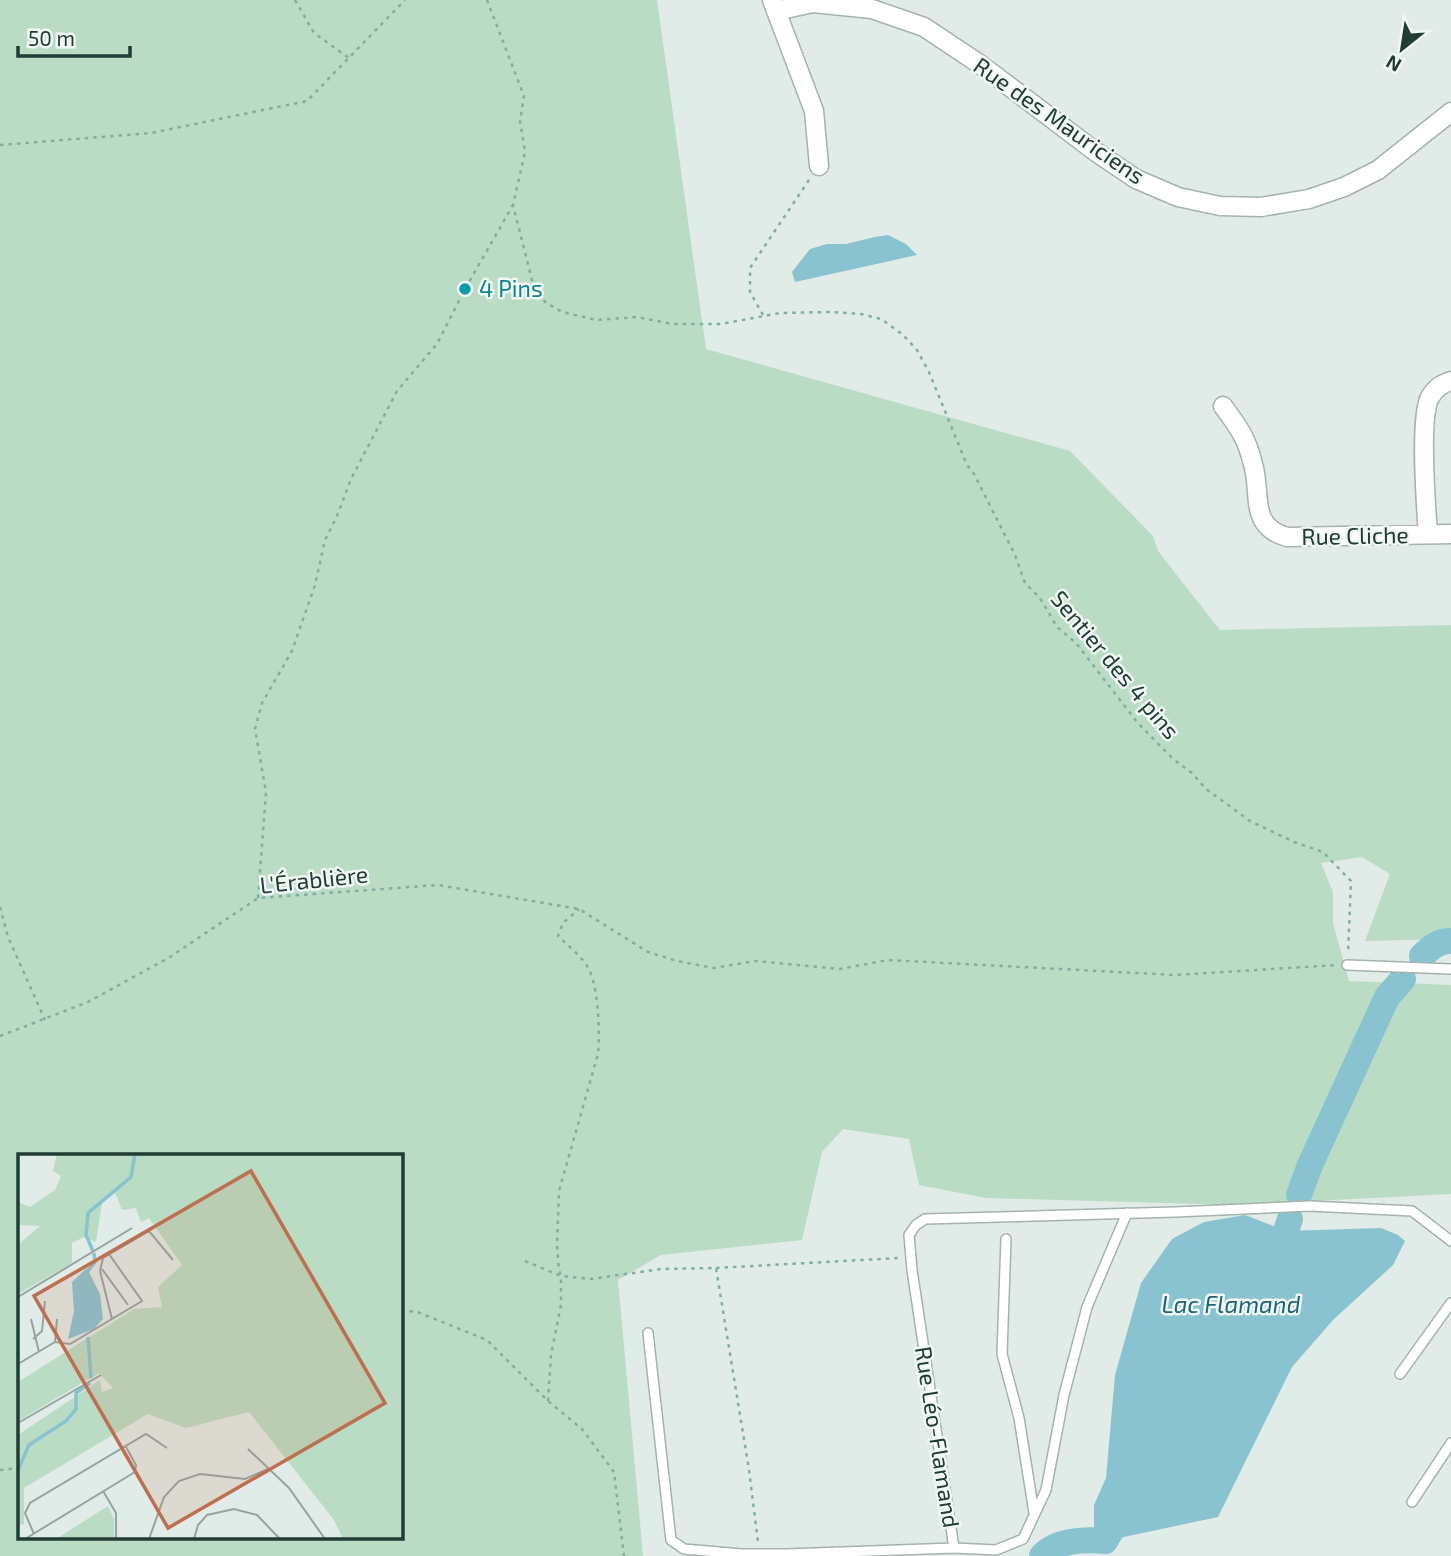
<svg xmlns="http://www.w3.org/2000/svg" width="1451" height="1556" font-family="'Exo 2',sans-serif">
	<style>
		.green { fill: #badcc4; fill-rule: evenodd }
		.water { fill: #89c3d0 }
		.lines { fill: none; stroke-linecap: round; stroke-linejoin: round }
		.river { stroke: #89c3d0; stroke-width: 26 }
		.service-casing { stroke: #a4b3ae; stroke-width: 12 }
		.minor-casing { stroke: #a4b3ae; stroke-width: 21 }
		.path { stroke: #81aea1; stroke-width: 2.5; stroke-dasharray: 3.5 5; stroke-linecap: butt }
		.service { stroke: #fff; stroke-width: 9 }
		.minor { stroke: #fff; stroke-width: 18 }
		.culture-dot { fill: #0f9aa8; stroke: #f1f8f4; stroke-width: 2.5 }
		.labels { text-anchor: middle; stroke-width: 5; stroke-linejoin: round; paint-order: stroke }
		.street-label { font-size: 23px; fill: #213b35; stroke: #f1f8f4 }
		.culture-label { font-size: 23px; fill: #0d838f; stroke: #f1f8f4; text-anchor: start }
		.water-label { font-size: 24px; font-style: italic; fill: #1d6576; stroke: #f1f8f4 }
		.inset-river { fill: none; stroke: #89c3d0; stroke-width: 3.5 }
		.inset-road { fill: none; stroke: #94a5a0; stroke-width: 2 }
		.view { fill: #bc7051; fill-opacity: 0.15; stroke: #bc7051; stroke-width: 3.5 }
		.inset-edge { fill: none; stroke: #213b35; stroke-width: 3.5 }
	</style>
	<rect width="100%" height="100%" fill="#e1ebe7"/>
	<path class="green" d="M 0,0 L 657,0 L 706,349 L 1070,451 L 1153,536 L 1158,551 L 1220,630 L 1451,625 L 1451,939 L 1365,941 L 1390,874 L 1362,857 L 1321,863 L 1333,892 L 1333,923 L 1349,981 L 1451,985 L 1451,1194 L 1234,1205 L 986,1198 L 919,1185 L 909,1139 L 843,1129 L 822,1152 L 802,1240 L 661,1255 L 618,1280 L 643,1556 L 0,1556 ZM 19,1155 L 401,1155 L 401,1537 L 19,1537 Z"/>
	<path class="water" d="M 888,235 L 906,244 L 917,255 L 795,282 L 792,272 L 810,249 L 827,244 L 846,244 L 875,237 Z
		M 1245,1215 L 1286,1231 L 1381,1228 L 1398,1235 L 1405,1241 L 1393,1265 L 1333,1320 L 1292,1367 L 1218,1517 L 1105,1541 L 1094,1528 L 1094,1505 L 1106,1478 L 1115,1375 L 1141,1283 L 1172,1239 L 1204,1222 Z"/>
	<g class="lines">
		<path class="river" d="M 1422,956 C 1430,948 1439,940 1451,941
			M 1299,1195 L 1310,1165 L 1387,997 L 1403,979
			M 1269,1260 L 1286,1231 L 1290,1219
			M 1042,1556 C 1056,1540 1085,1539 1105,1541 L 1123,1511"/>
		<g class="service-casing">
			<path id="service" d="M 1347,965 L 1451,969
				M 1006,1239 L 1002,1354 L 1019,1418 L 1034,1513
				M 648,1333 L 671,1540 L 684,1549 L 742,1554 L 786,1554 L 954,1548 L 996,1550 L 1023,1539 L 1046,1490 L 1064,1395 L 1087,1307 L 1127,1213
				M 1400,1374 L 1451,1303
				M 1412,1502 L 1451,1443
				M 954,1548 L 912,1270 L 909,1235 L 916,1225 L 925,1219 L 1175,1212 L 1310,1206 L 1412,1211 L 1451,1241"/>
		</g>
		<g class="minor-casing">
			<path id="minor" d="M 772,0 L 814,111 L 819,166
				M 776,11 L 813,3 L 872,9 L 924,27 L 981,65 L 1096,152 L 1136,179 L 1178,197 L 1220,206 L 1261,207 L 1309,199 L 1344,187 L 1378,170 L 1451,112
				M 1223,406 C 1230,416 1239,427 1244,438 C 1248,446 1251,456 1253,464 C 1262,494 1248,526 1287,537 L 1451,534
				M 1428,534 C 1426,507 1419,417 1430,397 C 1436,388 1441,384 1451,381"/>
		</g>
		<path class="path" d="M 295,0 L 314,33 L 349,58
			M 487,0 L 524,96 L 520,121 L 525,152 L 513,205 L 532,280 L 545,302 L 562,312 L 597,320 L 637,317 L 672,324 L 721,324 L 780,313 L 831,312 L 861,314 L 881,319 L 902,334 L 917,350 L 929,372 L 967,465 L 974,474 L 1015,555 L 1025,583 L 1040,598 L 1057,627 L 1076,643 L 1137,722 L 1173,759 L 1192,773 L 1206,789 L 1250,821 L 1294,842 L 1323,852 L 1351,881 L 1348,954
			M 0,145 L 151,133 L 307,101 L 405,0
			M 763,315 L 750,292 L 750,268 L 809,180
			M 258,898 L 266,792 L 255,729 L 262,703 L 292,651 L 315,585 L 325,540 L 337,516 L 351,479 L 397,391 L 437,344 L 465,289 L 513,205
			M 0,907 L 8,937 L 45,1020
			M 0,1036 L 88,1002 L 170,957 L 258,898 L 438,885 L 579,909 L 648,952 L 677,961 L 714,968 L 755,961 L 840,969 L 888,960 L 1175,975 L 1337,965
			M 525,1261 L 561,1276 L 591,1279 L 661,1269 L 716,1268 L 749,1470 L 758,1542
			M 716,1268 L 898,1258
			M 401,1312 L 415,1311 L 487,1340 L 548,1401 L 582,1429 L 614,1472 L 624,1556
			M 548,1401 L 551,1355 L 561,1305 L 561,1276 L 559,1270 L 557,1246 L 559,1191 L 598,1054 C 600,1032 599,980 585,963 C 578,953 567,945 558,936 L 563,923 L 579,909
			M 0,1470 L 19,1468"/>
		<use href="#service" class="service"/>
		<use href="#minor" class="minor"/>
	</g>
	<circle class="culture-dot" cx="465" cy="289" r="7"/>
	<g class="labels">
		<g class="street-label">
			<text transform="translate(1059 121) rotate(35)" y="8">Rue des Mauriciens</text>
			<text transform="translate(1355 536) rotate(-1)" y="8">Rue Cliche</text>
			<text transform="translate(1115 665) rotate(50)" y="8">Sentier des 4 pins</text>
			<text transform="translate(314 880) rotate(-6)" y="8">L'Érablière</text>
			<text transform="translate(937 1437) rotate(81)" y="8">Rue Léo-Flamand</text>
		</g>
		<g class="culture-label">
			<text x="479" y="297">4 Pins</text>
		</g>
		<g class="water-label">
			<text x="1231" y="1313">Lac Flamand</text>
		</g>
	</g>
	<g transform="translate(18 1154)">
		<rect width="385" height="385" fill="#e1ebe7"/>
		<path d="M 39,0 L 385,0 L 385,385 L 325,385 L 316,366 L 231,258 L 168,274 L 130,260 L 6,334 L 6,370 L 0,372 L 0,281 L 82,226 L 84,238 L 95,234 L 81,219 L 0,267 L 0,228 L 116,155 L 144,153 L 140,133 L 164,111 L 131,64 L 123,68 L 118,54 L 104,56 L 97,38 L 84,49 L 78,88 L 66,83 L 54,89 L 54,109 L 0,140 L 0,91 L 22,72 L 0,71 L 0,48 L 12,53 L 37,36 L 43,22 L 35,17 ZM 90,352 L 96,365 L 96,385 L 38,385 Z" fill="#badcc4"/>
		<path d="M 69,114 L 82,140 L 85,165 L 76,175 L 50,185 L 56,157 L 54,128 Z" fill="#89c3d0"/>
		<path class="inset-river" d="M 75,97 L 68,81 L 70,59 L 113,23 L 117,0M 69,118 L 77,108 L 76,99M 70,183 L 73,224M 0,316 L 11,291 L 48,267 L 58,255 L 58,239 L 72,229"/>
		<path class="inset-road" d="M 84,115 L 110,151M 0,143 L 114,74M 13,165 L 21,198M 94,165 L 82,117 L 85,104 L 131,77 L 155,106M 15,185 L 24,177 L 27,147M 37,188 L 39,165M 0,210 L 37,188 L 52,190 L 124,147 L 91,100M 0,269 L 83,221M 230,295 L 271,334 L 307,385M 85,337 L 98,359 L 98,385M 16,380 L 7,359 L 12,349 L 128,280 L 149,294M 7,385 L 117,318 L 118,311 L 108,293M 131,385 L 146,343 L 161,327 L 182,320 L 227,325 L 250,315M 176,385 L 180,371 L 189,361 L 216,355 L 239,361 L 262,385"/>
		<path class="view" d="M 233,17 L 367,249 L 150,374 L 16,142 Z"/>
		<rect width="385" height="385" class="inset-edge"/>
	</g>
	<g transform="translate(1402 49) rotate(210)" stroke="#f1f8f4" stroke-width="5" paint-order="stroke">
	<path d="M0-5L12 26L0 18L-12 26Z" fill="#213b35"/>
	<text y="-10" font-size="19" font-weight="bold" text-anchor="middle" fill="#213b35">N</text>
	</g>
	<path d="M18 46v10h112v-10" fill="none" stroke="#213b35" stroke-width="3.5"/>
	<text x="28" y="46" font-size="21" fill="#213b35" stroke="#f1f8f4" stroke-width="5" paint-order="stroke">50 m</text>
</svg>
